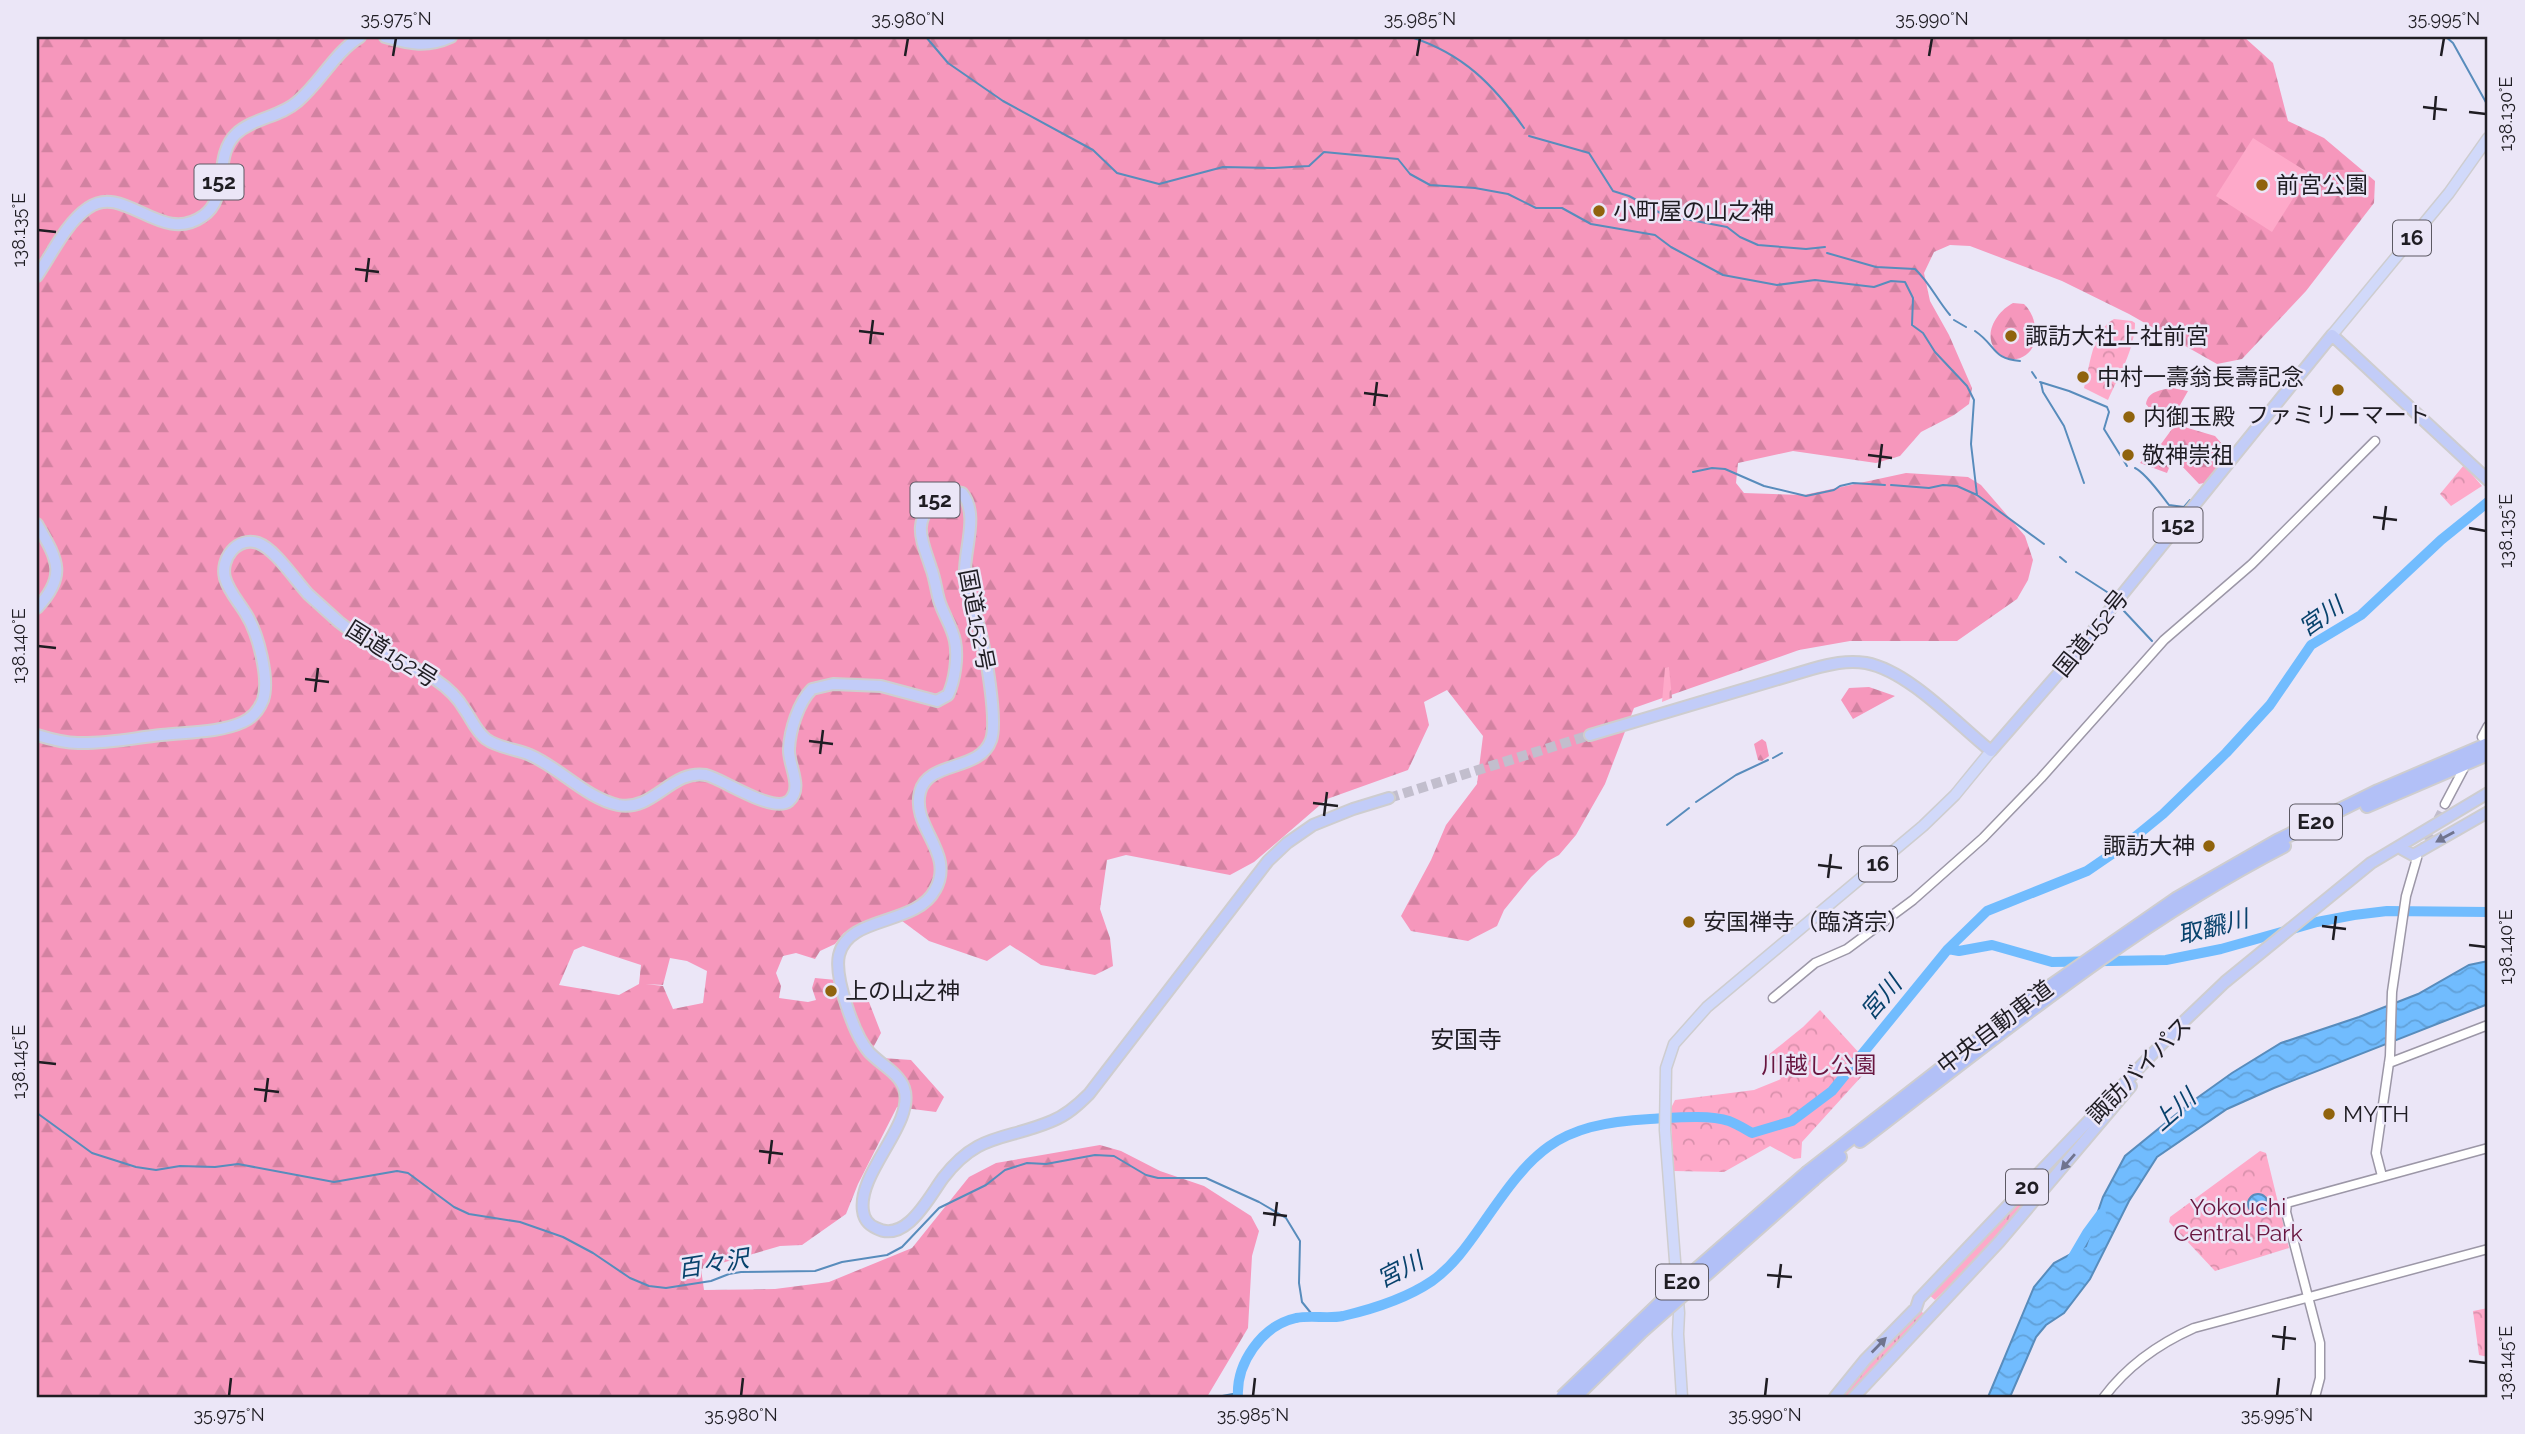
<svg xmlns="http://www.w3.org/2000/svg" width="2525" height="1434" font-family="Raleway,'Noto Sans JP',sans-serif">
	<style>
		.grass { fill: url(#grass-tufts) }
		.forest { fill: url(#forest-firs); fill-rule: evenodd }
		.cemetery { fill: url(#cemetery-stones) }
		.park { fill: url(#park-crowns) }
		.pitch { fill: #fea9c9 }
		.water { fill: url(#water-waves); stroke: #588cbc; stroke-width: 2 }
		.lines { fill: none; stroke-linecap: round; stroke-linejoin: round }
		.stream { stroke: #588cbc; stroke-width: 2 }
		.river { stroke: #71bcfe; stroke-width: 10 }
		.tertiary-tunnel { stroke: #c2becd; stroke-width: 8; stroke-dasharray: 8 4; stroke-linecap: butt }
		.trunk-tunnel { stroke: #c2becd; stroke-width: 10; stroke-dasharray: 10 5; stroke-linecap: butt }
		.tertiary-casing { stroke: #9c97a7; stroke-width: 11 }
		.primary-casing { stroke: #cecdcf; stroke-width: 13 }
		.trunk-casing { stroke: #cecdcf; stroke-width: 14 }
		.motorway-casing { stroke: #cecdcf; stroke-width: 16 }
		.tertiary { stroke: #fff; stroke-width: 8 }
		.primary { stroke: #d1d9fa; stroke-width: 10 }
		.trunk { stroke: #c2ccf8; stroke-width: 10 }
		.motorway { stroke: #b2c0f7; stroke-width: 12 }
		.motorway-bridge-casing { stroke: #cecdcf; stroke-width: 16; stroke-linecap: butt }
		.motorway-bridge { stroke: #b2c0f7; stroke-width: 12 }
		.oneway { fill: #70748e }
		.ticks { fill: none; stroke: #1f1d23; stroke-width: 2.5 }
		.poi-dot { fill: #90630d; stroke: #ebe6f7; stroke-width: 2.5 }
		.labels { text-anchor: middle; stroke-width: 5; stroke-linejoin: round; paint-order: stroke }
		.shield { fill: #ebe6f7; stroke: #5c5963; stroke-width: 2 }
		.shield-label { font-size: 21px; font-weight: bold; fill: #1f1d23 }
		.poi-label { font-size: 23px; fill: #1f1d23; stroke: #ebe6f7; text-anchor: start }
		.street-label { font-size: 23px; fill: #1f1d23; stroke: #ebe6f7 }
		.park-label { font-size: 23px; fill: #68163f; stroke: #ebe6f7 }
		.water-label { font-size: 24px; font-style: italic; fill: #08426c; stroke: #ebe6f7 }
		.neighbourhood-label { font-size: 24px; fill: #1f1d23; stroke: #ebe6f7 }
		.neatline { fill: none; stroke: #1f1d23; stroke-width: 2.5 }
		.ticks-label { font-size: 18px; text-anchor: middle; fill: #1f1d23 }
	</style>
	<defs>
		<pattern id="grass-tufts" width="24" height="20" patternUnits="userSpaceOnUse" patternTransform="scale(1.75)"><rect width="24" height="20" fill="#fea9c9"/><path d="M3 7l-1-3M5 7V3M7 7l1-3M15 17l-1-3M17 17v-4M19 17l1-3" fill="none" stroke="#d991ac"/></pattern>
		<pattern id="forest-firs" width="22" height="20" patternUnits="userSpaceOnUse" patternTransform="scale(1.75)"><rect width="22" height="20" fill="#f697bc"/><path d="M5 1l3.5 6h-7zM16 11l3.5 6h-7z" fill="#d282a1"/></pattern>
		<pattern id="cemetery-stones" width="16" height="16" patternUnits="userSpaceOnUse" patternTransform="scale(1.75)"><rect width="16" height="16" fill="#fea9c9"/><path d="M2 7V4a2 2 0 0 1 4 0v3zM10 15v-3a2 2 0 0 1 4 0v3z" fill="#d991ac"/></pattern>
		<pattern id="park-crowns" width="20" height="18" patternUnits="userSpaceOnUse" patternTransform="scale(1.75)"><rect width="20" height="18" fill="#fea9c9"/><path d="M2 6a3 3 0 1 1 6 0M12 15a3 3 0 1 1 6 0" fill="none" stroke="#d991ac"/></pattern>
		<pattern id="water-waves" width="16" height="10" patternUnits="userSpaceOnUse" patternTransform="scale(1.75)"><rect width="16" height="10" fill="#71bcfe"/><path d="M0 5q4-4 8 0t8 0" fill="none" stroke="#61a1d9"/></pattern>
	</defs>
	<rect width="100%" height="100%" fill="#ebe6f7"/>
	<path class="grass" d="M 2113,1099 L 1998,1238 L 1935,1300 L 1928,1294 Z
		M 1921,1311 L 1927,1317 L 1850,1397 L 1838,1397 L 1855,1377 Z"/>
	<path class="forest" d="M 37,37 L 2244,37 L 2273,63 L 2288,121 L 2324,138 L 2375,181 L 2374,203 L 2306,291 L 2242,359 L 2217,364 L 2129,314 L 2062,281 L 1970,246 L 1950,245 L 1934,252 L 1924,273 L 1930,301 L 1949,335 L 1972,388 L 1969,404 L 1954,415 L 1921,432 L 1900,456 L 1876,463 L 1793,451 L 1738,463 L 1736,483 L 1744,493 L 1804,495 L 1906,473 L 1968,477 L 1981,485 L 2025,536 L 2033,560 L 2028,580 L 2017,599 L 1957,641 L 1850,641 L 1799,650 L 1634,708 L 1605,784 L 1576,835 L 1559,855 L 1548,861 L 1531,877 L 1504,910 L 1497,926 L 1468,941 L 1411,931 L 1401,916 L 1431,860 L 1446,825 L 1477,784 L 1483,736 L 1447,690 L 1424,702 L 1429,725 L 1408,770 L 1327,799 L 1254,862 L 1230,875 L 1126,855 L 1107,860 L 1100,909 L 1110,938 L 1113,966 L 1095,975 L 1041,965 L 1010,945 L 987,961 L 929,941 L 890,912 L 844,933 L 835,944 L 820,951 L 815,959 L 796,953 L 783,956 L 776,973 L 781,986 L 779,998 L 808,1002 L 816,1000 L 812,988 L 815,978 L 836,980 L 840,997 L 869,1002 L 881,1033 L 868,1057 L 911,1060 L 944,1097 L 936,1112 L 897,1107 L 858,1184 L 846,1214 L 802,1245 L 780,1246 L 701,1269 L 704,1290 L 775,1289 L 829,1282 L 912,1248 L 969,1177 L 996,1163 L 1100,1145 L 1121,1151 L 1160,1171 L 1204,1186 L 1251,1216 L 1259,1231 L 1252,1256 L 1248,1328 L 1207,1397 L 37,1397 ZM 583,946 L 641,965 L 639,984 L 619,995 L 559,985 L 574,950 ZM 670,958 L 687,961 L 707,971 L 703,1003 L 673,1009 L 663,986 L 646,984 L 663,985 Z
		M 2013,303 L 2024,304 C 2034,314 2036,325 2035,339 C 2033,357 2012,366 1998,353 C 1981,336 1996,312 2013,303 Z
		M 2172,388 L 2188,391 L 2171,421 L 2150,409 L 2146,404 C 2148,391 2161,390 2172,388 Z
		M 2181,426 L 2215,436 L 2223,445 L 2223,460 L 2204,483 L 2199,484 L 2161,444 L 2172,429 Z
		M 2152,450 L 2155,450 L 2169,468 L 2167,473 L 2140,463 Z
		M 1869,687 L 1895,696 L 1853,719 L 1841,700 L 1849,688 Z
		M 1762,739 L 1766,742 L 1769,756 L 1762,761 L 1758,760 L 1754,744 Z"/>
	<path class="cemetery" d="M 1669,667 L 1672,698 L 1662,702 L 1665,668 Z"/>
	<path class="park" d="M 2114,319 L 2132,321 L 2135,323 C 2135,349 2118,377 2108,400 L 2084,388 C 2090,366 2092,331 2114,319 Z
		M 2464,465 L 2482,486 L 2451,506 L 2440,494 Z
		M 1820,1010 L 1871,1066 L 1802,1142 L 1801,1158 L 1794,1159 L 1770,1146 L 1724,1172 L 1674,1171 L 1670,1110 L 1675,1100 L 1754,1090 L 1781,1079 L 1767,1056 L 1803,1027 Z
		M 2260,1151 L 2266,1153 L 2289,1248 L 2215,1271 L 2169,1222 L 2170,1217 Z
		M 2488,1308 L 2488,1357 L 2479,1355 L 2473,1311 Z"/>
	<path class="pitch" d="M 2253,138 L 2309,173 L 2272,232 L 2216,196 Z"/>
	<path class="water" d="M 2488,961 L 2488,1004 L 2274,1088 L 2227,1109 L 2157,1157 L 2129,1201 L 2090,1279 L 2064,1313 L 2046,1325 L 2036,1337 L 2010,1397 L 1988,1397 L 2034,1287 L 2054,1263 L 2086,1246 L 2103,1197 L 2125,1156 L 2190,1103 L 2232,1073 L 2281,1043 L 2359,1017 L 2418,994 L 2469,965 Z
		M2248 1204a10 10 0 1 1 20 0a10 10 0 1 1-20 0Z"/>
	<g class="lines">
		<path class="stream" d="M 926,37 L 948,63 L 1003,101 L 1093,150 L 1117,173 L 1159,184 L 1223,167 L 1274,168 L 1309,166 L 1324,152 L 1398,159 L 1410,174 L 1430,185 L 1475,188 L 1508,194 L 1536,208 L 1562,208 L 1591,224 L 1655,235 L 1671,247 L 1723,275 L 1777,285 L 1815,280 L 1874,287 L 1891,281 L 1905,282 L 1913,298 L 1912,325 L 1923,333 L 1935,352 L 1967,386 L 1974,400 L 1971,444 L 1977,495 L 2044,544
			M 1411,37 C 1463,54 1493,84 1524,128
			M 2446,37 L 2453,43 L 2488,106
			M 1529,136 L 1589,153 L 1613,191 L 1629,196 L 1664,215 L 1727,227 L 1740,237 L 1758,245 L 1806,249 L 1825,247
			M 1827,253 L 1876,267 L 1915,269 C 1930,283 1937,300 1950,315
			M 1954,320 L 1966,327
			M 1975,331 C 1997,346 1992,359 2020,361
			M 2032,372 L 2036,378
			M 2040,382 L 2069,391 L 2107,407 L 2109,412 L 2104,429 L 2127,466
			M 2041,383 L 2043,392 L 2064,426 L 2084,483
			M 2135,468 C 2146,473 2161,495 2169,505 L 2184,507 L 2190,500
			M 1693,472 L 1712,468 L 1725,469 L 1764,486 L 1806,496 L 1834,490 L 1840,486 L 1853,483 L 1885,485
			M 1891,485 L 1929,488 L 1943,485 L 1957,486 L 1977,495
			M 2060,557 L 2066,562
			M 2076,572 L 2107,592
			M 2124,611 L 2152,641
			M 1773,758 L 1782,753
			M 1696,802 L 1736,775 L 1768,760
			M 1667,825 L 1689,808
			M 37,1113 L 92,1153 L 136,1167 L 156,1170 L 180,1166 L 215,1167 L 238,1164 L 334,1182 L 397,1171 L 408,1173 L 454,1207 L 469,1214 L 520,1222 L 563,1237 L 593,1253 L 630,1278 L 649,1286 L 666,1288 L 711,1281 L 729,1274 L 741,1272 L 815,1271 L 842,1262 L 887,1255 L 902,1247 L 939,1208 L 986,1185 L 1005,1170 L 1027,1163 L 1046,1164 L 1095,1155 L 1114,1156 L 1146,1175 L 1158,1178 L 1206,1178 L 1259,1202 L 1286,1218 L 1300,1241 L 1299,1283 L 1302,1302 L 1315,1318
			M 1217,1397 L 1238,1393"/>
		<path class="river" d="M 1948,949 L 1959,951 L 1992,945 L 2052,962 L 2166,960 L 2221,949 L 2317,922 L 2354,915 L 2387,911 L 2488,912
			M 2070,1262 L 2087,1233 L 2101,1214
			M 1238,1397 C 1236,1364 1261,1326 1296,1318 C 1311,1315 1328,1319 1343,1316 C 1373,1309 1407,1298 1432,1281 C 1452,1267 1467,1246 1481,1226 C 1533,1151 1554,1124 1650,1119 C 1671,1118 1709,1114 1729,1121 C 1737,1124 1745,1129 1752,1133 L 1792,1121 L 1832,1091 L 1948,949 L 1987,911 L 2087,871 L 2125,845 L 2163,814 L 2226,753 L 2270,705 L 2311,645 L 2361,615 L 2441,540 L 2488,502"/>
		<path class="tertiary-tunnel" d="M 2421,851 L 2445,804"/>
		<path class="trunk-tunnel" d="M 1389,798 L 1590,735"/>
		<g class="tertiary-casing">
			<path id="tertiary" d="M 2482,737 L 2488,726
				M 2445,804 L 2464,768
				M 1773,998 L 1815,963 L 1847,949 L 1913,900 L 1983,838 L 2041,778 L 2164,640 L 2252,564 L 2375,441
				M 2389,1063 L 2488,1025
				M 2382,1176 L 2376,1153 L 2390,1056 L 2392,992 L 2406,896 L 2417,858
				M 2104,1397 C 2128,1365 2158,1344 2194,1328 L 2488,1249
				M 2315,1397 L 2320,1378 L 2320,1343 L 2286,1212 L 2287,1203 L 2488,1148"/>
		</g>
		<g class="primary-casing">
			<path id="primary" d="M 2332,335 L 2449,193 L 2488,138
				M 1682,1397 L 1678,1334 L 1679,1313 L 1665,1130 L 1666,1068 L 1674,1044 L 1707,1007 L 1923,826 L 1955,795 L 1991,751"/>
		</g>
		<g class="trunk-casing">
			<path id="trunk" d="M 385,37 C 410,44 427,48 451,37
				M 37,276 C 52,254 66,223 88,208 C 124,182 161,246 203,216 C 230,198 213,156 236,134 C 253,118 280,117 297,102 C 321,82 334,53 360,37
				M 37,524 C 57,559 68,575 37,608
				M 37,735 C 50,739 64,743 78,743 C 105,744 134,738 161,735 C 187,732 219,733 243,722 C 252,718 259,710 263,700 C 270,679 258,633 246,614 C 239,602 229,592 225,578 C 220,559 237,536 258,543 C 275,549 295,580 308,594 C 318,603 329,613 339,622 C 353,633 368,644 383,652 C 401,662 420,669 436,680 C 448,688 458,698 465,710 C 472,720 476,731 486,739 C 498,748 516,749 530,755 C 560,768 586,798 618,805 C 654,812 671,769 706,775 C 723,779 773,814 789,801 C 804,788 788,765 789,749 C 790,730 798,703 812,689 L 833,684 L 881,686 L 937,701 L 948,695 C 955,680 958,657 955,641 C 952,626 943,614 939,600 C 936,589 935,578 931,568 C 922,540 911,522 937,499 C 945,491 952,490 962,493 C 980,515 963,551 965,577 C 966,595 975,610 979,627 C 985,648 998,721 991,740 C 980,772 928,760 920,792 C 911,828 956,853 935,890 C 916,926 848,915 839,955 C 834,977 854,1035 869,1052 C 880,1064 899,1073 904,1088 C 916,1123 857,1172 863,1211 C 864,1219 869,1225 876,1228 C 906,1244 929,1197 943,1178 C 978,1132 1005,1141 1052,1121 C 1067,1115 1078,1105 1089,1094 L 1268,861 L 1287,843 L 1313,825 L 1353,809 L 1389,798
				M 1590,735 L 1812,669 C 1830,664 1847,660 1866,663 C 1909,671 1957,724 1991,751 L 2058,674 L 2332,335 L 2488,480
				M 2402,849 L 2413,855 L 2488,812
				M 1835,1397 L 1865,1360 L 1916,1308 L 1919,1299 L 2179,1026 L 2225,982 L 2371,863 L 2488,793
				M 1854,1397 L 1999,1242 L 2131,1086"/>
		</g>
		<g class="motorway-casing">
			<path id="motorway" d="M 2367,806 L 2488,754
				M 1860,1141 C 1996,1037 2131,925 2284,846
				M 1808,1172 L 2019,1008 L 2176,899 L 2277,841 L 2378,791 L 2488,744
				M 1814,1179 L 1840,1157"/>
		</g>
		<use href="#tertiary" class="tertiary"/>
		<use href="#primary" class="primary"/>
		<use href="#trunk" class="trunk"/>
		<use href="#motorway" class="motorway"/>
		<g class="motorway-bridge-casing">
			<path id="motorway-bridge" d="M 1562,1397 L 1682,1282 L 1808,1172
				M 1575,1397 L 1641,1332 L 1814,1179"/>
		</g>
		<use href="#motorway-bridge" class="motorway-bridge"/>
	</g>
	<defs><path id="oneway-solid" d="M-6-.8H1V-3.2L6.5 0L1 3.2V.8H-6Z" transform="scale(1.75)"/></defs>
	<g class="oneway">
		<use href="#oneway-solid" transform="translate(2445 837) rotate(151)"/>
		<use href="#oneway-solid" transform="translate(2068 1162) rotate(131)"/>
		<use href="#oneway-solid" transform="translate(1879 1345) rotate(-46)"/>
	</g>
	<path class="ticks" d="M 393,56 L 396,38M 905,56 L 908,38M 1417,56 L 1420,38M 1929,56 L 1932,38M 2441,56 L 2444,38M 2423,107 L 2447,110M 2469,112 L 2486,114M 2434,120 L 2436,96M 38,230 L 56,232M 355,269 L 379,272M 366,282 L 369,258M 859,331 L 884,334M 870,344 L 873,320M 1364,393 L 1388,396M 1374,406 L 1377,382M 1868,455 L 1892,458M 1879,468 L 1882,444M 2373,517 L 2397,520M 2469,528 L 2486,531M 2383,530 L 2386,506M 38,646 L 56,648M 305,679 L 329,682M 315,692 L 318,668M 809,741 L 833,744M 820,754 L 823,730M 1313,803 L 1338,806M 1324,816 L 1327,792M 1818,865 L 1842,868M 1828,878 L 1831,854M 2322,926 L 2346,929M 2333,940 L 2336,916M 2469,945 L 2486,947M 38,1062 L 56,1064M 254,1089 L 279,1092M 265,1102 L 268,1078M 759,1151 L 783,1154M 769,1164 L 772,1140M 1263,1213 L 1287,1216M 1274,1226 L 1277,1202M 1767,1275 L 1792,1277M 1778,1288 L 1781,1264M 2272,1336 L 2296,1339M 2283,1350 L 2285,1326M 2469,1361 L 2486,1363M 229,1396 L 231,1378M 741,1396 L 743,1378M 1253,1396 L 1255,1378M 1765,1396 L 1767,1378M 2277,1396 L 2279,1378"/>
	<g class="poi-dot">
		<circle cx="2262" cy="185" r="7"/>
		<circle cx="1599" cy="211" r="7"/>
		<circle cx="2011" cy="336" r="7"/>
		<circle cx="2083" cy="377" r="7"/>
		<circle cx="2338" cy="390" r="7"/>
		<circle cx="2129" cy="417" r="7"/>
		<circle cx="2128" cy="455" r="7"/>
		<circle cx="2209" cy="846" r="7"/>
		<circle cx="1689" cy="922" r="7"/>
		<circle cx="831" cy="991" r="7"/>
		<circle cx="2329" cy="1114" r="7"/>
	</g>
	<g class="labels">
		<g class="shield">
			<rect x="194.5" y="164.5" width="49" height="35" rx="5"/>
			<rect x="2393" y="220.5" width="38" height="35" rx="5"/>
			<rect x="910.5" y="482.5" width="49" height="35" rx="5"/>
			<rect x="2153.5" y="507.5" width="49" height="35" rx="5"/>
			<rect x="2290" y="804.5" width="52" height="35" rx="5"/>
			<rect x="1859" y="846.5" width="38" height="35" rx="5"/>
			<rect x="2006" y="1169.5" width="42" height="35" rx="5"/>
			<rect x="1656" y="1264.5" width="52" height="35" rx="5"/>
		</g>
		<g class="shield-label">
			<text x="219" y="189">152</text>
			<text x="2412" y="245">16</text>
			<text x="935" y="507">152</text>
			<text x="2178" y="532">152</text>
			<text x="2316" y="829">E20</text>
			<text x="1878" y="871">16</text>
			<text x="2027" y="1194">20</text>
			<text x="1682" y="1289">E20</text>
		</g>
		<g class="poi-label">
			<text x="2276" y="193">前宮公園</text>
			<text x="1613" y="219">小町屋の山之神</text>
			<text x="2025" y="344">諏訪大社上社前宮</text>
			<text x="2097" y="385">中村一壽翁長壽記念</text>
			<text x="2338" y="423" text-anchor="middle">ファミリーマート</text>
			<text x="2143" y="425">内御玉殿</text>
			<text x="2142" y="463">敬神崇祖</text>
			<text x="2195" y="854" text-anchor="end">諏訪大神</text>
			<text x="1703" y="930">安国禅寺（臨済宗）</text>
			<text x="845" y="999">上の山之神</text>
			<text x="2343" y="1122">MYTH</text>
		</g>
		<g class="street-label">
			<text transform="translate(977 620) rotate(79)" y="8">国道152号</text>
			<text transform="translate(2091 633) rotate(-51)" y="8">国道152号</text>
			<text transform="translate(392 654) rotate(32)" y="8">国道152号</text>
			<text transform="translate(1995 1027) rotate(-37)" y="8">中央自動車道</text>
			<text transform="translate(2139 1070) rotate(-46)" y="8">諏訪バイパス</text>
		</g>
		<g class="park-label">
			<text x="1819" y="1073">川越し公園</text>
			<text x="2238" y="1215">Yokouchi<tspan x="2238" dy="26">Central Park</tspan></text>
		</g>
		<g class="water-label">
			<text transform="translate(2321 617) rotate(-35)" y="8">宮川</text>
			<text transform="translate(2213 927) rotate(-14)" y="8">取飜川</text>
			<text transform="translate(1881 998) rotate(-50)" y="8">宮川</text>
			<text transform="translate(2174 1110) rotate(-41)" y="8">上川</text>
			<text transform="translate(713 1264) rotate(-9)" y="8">百々沢</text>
			<text transform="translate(1400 1270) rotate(-27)" y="8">宮川</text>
		</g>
		<g class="neighbourhood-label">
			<text x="1466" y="1048">安国寺</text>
		</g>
	</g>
	<rect width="2525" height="1434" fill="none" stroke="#ebe6f7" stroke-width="77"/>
	<rect x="38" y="38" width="2448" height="1358" class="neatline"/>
	<g class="ticks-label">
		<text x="396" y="25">35.975°N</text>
		<text x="908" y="25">35.980°N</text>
		<text x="1420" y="25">35.985°N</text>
		<text x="1932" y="25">35.990°N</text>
		<text x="2444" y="25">35.995°N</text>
		<text transform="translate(2506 114) rotate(-90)" y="6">138.130°E</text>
		<text transform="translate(19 230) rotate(-90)" y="6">138.135°E</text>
		<text transform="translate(2506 531) rotate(-90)" y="6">138.135°E</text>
		<text transform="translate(19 646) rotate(-90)" y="6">138.140°E</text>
		<text transform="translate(2506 947) rotate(-90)" y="6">138.140°E</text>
		<text transform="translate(19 1062) rotate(-90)" y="6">138.145°E</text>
		<text transform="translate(2506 1363) rotate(-90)" y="6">138.145°E</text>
		<text x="229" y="1421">35.975°N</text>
		<text x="741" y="1421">35.980°N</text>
		<text x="1253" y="1421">35.985°N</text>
		<text x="1765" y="1421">35.990°N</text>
		<text x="2277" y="1421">35.995°N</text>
	</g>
</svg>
